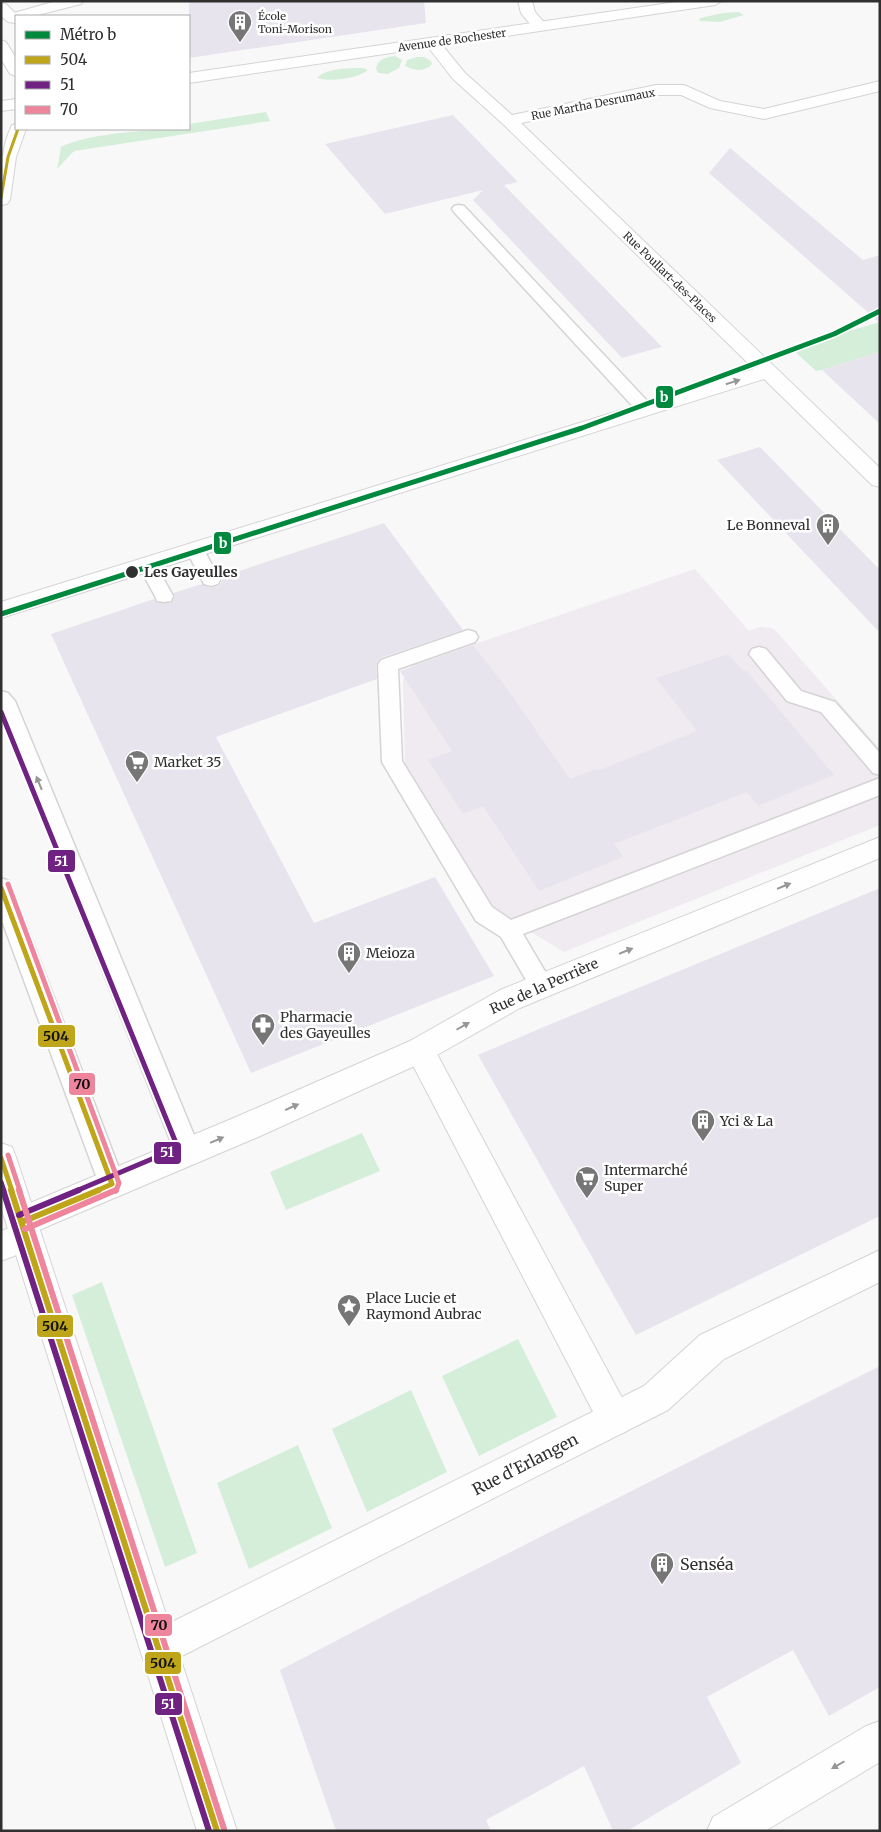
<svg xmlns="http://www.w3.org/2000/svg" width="881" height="1832" font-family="Merriweather,serif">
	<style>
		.built { fill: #f0ebf1 }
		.green { fill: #d5eed9 }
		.building { fill: #e7e4ee }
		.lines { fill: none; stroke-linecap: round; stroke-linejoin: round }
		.service-casing { stroke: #d5d4d5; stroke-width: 3 }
		.pedestrian-casing { stroke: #d5d4d5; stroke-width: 2 }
		.minor-casing { stroke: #d5d4d5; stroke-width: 2 }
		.tertiary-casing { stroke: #d5d4d5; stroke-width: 2 }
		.primary-casing { stroke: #d5d4d5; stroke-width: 2 }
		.service { fill: #fefefe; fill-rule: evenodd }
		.pedestrian { fill: #fefefe; fill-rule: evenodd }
		.minor { fill: #fefefe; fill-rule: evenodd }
		.tertiary { fill: #fefefe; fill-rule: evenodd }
		.primary { fill: #fefefe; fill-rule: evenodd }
		.bus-1-far2-casing { stroke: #fff; stroke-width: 5.5 }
		.bus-1-far1-casing { stroke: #fff; stroke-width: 9 }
		.bus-1-casing { stroke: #fff; stroke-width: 10 }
		.bus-2-far1-casing { stroke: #fff; stroke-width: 9 }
		.bus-2-casing { stroke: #fff; stroke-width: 10 }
		.bus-3-far1-casing { stroke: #fff; stroke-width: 9 }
		.bus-3-casing { stroke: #fff; stroke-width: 10 }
		.bus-1-far2 { stroke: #bfa519; stroke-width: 3 }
		.bus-1-far1 { stroke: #bfa519; stroke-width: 5 }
		.bus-1 { stroke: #bfa519; stroke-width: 6 }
		.bus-2-far1 { stroke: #6f2282; stroke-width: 5 }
		.bus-2 { stroke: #6f2282; stroke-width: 6 }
		.bus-3-far1 { stroke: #ef859d; stroke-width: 5 }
		.bus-3 { stroke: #ef859d; stroke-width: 6 }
		.metro-1-casing { stroke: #fff; stroke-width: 8 }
		.metro-1 { stroke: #00893e; stroke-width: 5 }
		.oneway { fill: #989798 }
		.stop-dot { fill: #313031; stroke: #fff; stroke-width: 2 }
		.labels { text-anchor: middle; stroke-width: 5; stroke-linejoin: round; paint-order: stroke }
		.far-poi-label { font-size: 11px; fill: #313031; stroke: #fff; text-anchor: start }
		.far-street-label { font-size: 11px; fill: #313031; stroke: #fff }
		.poi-label { font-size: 14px; fill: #313031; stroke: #fff; text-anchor: start }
		.stop-label { font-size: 14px; font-weight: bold; fill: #313031; stroke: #fff; text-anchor: start }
		.street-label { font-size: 14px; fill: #313031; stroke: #fff }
		.near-street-label { font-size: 16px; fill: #313031; stroke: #fff }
		.near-poi-label { font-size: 16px; fill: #313031; stroke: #fff; text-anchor: start }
		.line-badge { stroke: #fff; stroke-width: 2 }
		.badge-label { font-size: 14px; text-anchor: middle; font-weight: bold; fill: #fff }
		.pale-badge-label { font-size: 14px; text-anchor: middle; font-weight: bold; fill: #111 }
	</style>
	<rect width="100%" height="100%" fill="#f9f8f9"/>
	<path class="built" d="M 695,569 L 749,631 L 760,627 L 771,628 L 776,631 L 880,749 L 880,825 L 564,952 L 496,911 L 405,763 L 403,681 L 405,674 L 413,665 Z"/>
	<path class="green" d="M 739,12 L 744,15 L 720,22 L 699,21 L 700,18 L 723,13 Z
		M 395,56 L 402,60 L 399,68 L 388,74 L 378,73 L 376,69 C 378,59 385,57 395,56 Z
		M 417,57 L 424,57 L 431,61 L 432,64 C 425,72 414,71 405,66 L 407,60 Z
		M 363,68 L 368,70 C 357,79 331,82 317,78 C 326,68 350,68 363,68 Z
		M 266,112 L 270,121 L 74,151 L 57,169 L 61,147 C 86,133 158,129 189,129 L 189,124 Z
		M 880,322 L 880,352 L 822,370 L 816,371 L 791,348 Z
		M 362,1133 L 380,1171 L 286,1210 L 270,1172 Z
		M 102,1282 L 197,1553 L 165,1567 L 72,1295 Z
		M 518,1339 L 557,1417 L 479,1456 L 442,1376 Z
		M 411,1390 L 447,1472 L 367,1512 L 332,1429 Z
		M 298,1445 L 332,1528 L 249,1569 L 217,1483 Z"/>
	<path class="building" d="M 189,1 L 424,1 L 426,23 L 189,58 Z
		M 453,115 L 518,182 L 504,185 L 662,347 L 622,358 L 473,200 L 483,190 L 385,214 L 325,144 Z
		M 730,148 L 863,260 L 880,255 L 880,323 L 709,173 Z
		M 880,352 L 880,424 L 822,370 Z
		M 760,447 L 880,570 L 880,633 L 717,460 Z
		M 384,523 L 463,630 L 380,658 L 376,665 L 377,679 L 216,737 L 314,923 L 435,877 L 494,976 L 251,1073 L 51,634 L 154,599 L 157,603 L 171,603 L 175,597 L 173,593 L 202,584 L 210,588 L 219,586 L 222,581 L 221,577 Z
		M 473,645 L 497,676 L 498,676 L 570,779 L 596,769 L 597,771 L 697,731 L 656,678 L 728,654 L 743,671 L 746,670 L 834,775 L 758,806 L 747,792 L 614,844 L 623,857 L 539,891 L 483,806 L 463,814 L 428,760 L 452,751 L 400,671 Z
		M 880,888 L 880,1216 L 636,1335 L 478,1055 L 546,1026 Z
		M 880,1366 L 880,1687 L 829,1716 L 793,1650 L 707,1697 L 741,1763 L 627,1831 L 613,1831 L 584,1766 L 486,1820 L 491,1831 L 336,1831 L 280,1670 L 399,1608 Z"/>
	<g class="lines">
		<g class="service-casing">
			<path id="service" d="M 459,205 L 464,206 L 651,405 L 653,409 L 651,413 L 639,413 L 454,212 L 452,209 L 454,206 Z
				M 195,544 L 201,546 L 204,550 L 220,580 L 218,584 L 211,586 L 204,584 L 202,580 L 186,550 L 189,546 Z
				M 147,559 L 154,561 L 156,565 L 173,596 L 171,601 L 164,602 L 157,601 L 155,596 L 138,565 L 140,561 Z
				M 468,630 L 475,632 L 478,637 L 475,642 L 398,669 L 402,761 L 492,907 L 511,920 L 880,778 L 880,795 L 523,934 L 553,985 L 549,992 L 541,995 L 533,992 L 501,937 L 476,921 L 382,762 L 378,665 L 381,660 Z
				M 759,647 L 766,649 L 801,691 L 835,702 L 880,753 L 880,775 L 873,773 L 821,712 L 787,701 L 749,654 L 752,649 Z
				M 1,691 L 8,693 L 15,701 L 201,1152 L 197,1160 L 188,1164 L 179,1160 L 175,1152 L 1,717 Z
				M 1,878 L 9,881 L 12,887 L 125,1184 L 121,1192 L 112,1196 L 103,1192 L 99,1184 L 1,918 Z"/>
		</g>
		<g class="pedestrian-casing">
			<path id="pedestrian" d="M 420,1037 L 430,1041 L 627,1407 L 632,1419 L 627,1431 L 615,1436 L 603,1431 L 405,1050 L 410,1041 Z"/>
		</g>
		<g class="minor-casing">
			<path id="minor" d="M 518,1 L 532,1 L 535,12 L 548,27 L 545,30 L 535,30 L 521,13 Z
				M 1,3 L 6,4 L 18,16 L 16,16 L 16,23 L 8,22 L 1,16 Z
				M 433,38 L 438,40 L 465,73 L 512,115 L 656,85 L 684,85 L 720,101 L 764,109 L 880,81 L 880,91 L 764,119 L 710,108 L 681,95 L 656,95 L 521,123 L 880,468 L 880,487 L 872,485 L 764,379 L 1,618 L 1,602 L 754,369 L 503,124 L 453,79 L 425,43 L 428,40 Z
				M 880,837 L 880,858 L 520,1008 L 430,1059 L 258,1137 L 39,1230 L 42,1236 L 37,1247 L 1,1261 L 1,1231 L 9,1228 L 6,1222 L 11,1211 L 236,1117 L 410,1041 L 500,990 Z
				M 880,1250 L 880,1282 L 724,1359 L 668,1410 L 172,1661 L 159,1667 L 146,1661 L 140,1648 L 146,1635 L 644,1386 L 700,1335 Z
				M 880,1721 L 880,1762 L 765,1831 L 707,1831 L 713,1817 L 866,1726 Z"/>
		</g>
		<g class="tertiary-casing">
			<path id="tertiary" d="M 56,1 L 83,1 L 81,4 L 34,16 L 16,16 L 16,20 L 12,16 L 14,13 Z
				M 1,40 L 6,42 L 16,58 L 16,76 L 10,74 L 1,59 Z
				M 16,124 L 16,129 L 26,129 L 16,157 L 10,200 L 7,204 L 1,205 C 1,179 0,148 12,125 Z
				M 1,1143 L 12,1147 L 16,1157 L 237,1831 L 197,1831 L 1,1207 Z"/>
		</g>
		<g class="primary-casing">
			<path id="primary" d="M 683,1 L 722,1 L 715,5 L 189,83 L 189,73 Z
				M 16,99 L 16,109 L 1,111 L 1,101 Z"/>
		</g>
		<use href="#service" class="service"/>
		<use href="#pedestrian" class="pedestrian"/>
		<use href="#minor" class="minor"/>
		<use href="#tertiary" class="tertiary"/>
		<use href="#primary" class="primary"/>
		<g class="bus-1-far2-casing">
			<path id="bus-1-far2" d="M 1,198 L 8,157 L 18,129"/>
		</g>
		<g class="bus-1-far1-casing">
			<path id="bus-1-far1" d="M 1,888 L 112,1184
				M 1,1158 L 12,1191
				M 96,1191 L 112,1184"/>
		</g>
		<g class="bus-1-casing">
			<path id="bus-1" d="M 11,1190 L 217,1831
				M 22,1222 L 99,1190"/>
		</g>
		<g class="bus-2-far1-casing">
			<path id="bus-2-far1" d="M 1,712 L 178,1148 L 76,1191
				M 1,1182 L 4,1191"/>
		</g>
		<g class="bus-2-casing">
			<path id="bus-2" d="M 3,1190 L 209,1831
				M 19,1215 L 79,1190"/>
		</g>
		<g class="bus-3-far1-casing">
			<path id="bus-3-far1" d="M 8,884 L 119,1183 L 116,1191
				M 8,1155 L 20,1191"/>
		</g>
		<g class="bus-3-casing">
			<path id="bus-3" d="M 19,1190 L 224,1829
				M 25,1229 L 116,1190"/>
		</g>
		<use href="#bus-1-far2" class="bus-1-far2"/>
		<use href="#bus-1-far1" class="bus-1-far1"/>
		<use href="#bus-1" class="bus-1"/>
		<use href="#bus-2-far1" class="bus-2-far1"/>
		<use href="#bus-2" class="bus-2"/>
		<use href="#bus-3-far1" class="bus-3-far1"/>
		<use href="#bus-3" class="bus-3"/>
		<g class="metro-1-casing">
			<path id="metro-1" d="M 1,614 L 582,428 L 834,334 L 880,311"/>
		</g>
		<use href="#metro-1" class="metro-1"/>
	</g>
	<defs><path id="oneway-solid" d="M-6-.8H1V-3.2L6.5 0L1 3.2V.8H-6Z" transform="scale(1.25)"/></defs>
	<g class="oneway">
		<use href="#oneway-solid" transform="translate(733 382) rotate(-17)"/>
		<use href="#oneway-solid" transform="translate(39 783) rotate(-112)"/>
		<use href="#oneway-solid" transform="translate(784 886) rotate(-22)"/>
		<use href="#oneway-solid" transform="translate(626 951) rotate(-22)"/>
		<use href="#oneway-solid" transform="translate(463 1026) rotate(-30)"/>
		<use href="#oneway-solid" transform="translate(292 1107) rotate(-24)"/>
		<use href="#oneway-solid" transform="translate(217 1140) rotate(-23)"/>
		<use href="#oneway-solid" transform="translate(838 1765) rotate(150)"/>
	</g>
	<defs>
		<g id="building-pin" transform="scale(1.25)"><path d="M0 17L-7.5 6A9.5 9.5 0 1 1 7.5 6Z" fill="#777677" stroke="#fff"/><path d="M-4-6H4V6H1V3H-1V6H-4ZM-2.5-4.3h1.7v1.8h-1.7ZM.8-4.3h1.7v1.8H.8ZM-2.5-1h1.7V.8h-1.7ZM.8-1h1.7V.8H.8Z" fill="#fff"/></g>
		<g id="supermarket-pin" transform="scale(1.25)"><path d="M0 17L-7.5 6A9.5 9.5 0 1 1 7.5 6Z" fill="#777677" stroke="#fff"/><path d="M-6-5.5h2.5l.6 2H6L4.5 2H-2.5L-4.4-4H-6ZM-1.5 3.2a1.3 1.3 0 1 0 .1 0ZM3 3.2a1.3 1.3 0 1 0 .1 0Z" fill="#fff"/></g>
		<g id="pharmacy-pin" transform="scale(1.25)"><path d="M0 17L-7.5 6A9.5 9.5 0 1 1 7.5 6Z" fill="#777677" stroke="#fff"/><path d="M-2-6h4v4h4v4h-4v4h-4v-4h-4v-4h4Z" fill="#fff"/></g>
		<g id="sight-pin" transform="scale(1.25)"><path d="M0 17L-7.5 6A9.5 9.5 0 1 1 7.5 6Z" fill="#777677" stroke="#fff"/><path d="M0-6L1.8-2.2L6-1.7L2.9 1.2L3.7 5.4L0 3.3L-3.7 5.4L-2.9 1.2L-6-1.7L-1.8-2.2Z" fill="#fff"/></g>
	</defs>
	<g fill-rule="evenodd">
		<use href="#building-pin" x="240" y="22"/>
		<use href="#building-pin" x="828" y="525"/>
		<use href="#supermarket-pin" x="137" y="762"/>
		<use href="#building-pin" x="349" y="953"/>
		<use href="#pharmacy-pin" x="263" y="1025"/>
		<use href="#building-pin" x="703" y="1121"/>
		<use href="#supermarket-pin" x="587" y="1178"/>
		<use href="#sight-pin" x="349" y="1306"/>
		<use href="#building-pin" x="662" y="1564"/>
	</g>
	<circle class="stop-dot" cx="132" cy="572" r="7"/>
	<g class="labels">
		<g class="far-poi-label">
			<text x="258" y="20">École<tspan x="258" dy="13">Toni-Morison</tspan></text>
		</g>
		<g class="far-street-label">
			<text transform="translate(452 40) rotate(-8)" y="4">Avenue de Rochester</text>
			<text transform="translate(593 104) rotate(-11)" y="4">Rue Martha Desrumaux</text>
			<text transform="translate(670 277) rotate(44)" y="4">Rue Poullart-des-Places</text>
		</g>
		<g class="poi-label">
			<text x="810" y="530" text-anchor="end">Le Bonneval</text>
			<text x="154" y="767">Market 35</text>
			<text x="366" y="958">Meioza</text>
			<text x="280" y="1022">Pharmacie<tspan x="280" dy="16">des Gayeulles</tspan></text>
			<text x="720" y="1126">Yci &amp; La</text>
			<text x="604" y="1175">Intermarché<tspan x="604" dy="16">Super</tspan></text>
			<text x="366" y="1303">Place Lucie et<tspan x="366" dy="16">Raymond Aubrac</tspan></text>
		</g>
		<g class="stop-label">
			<text x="144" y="577">Les Gayeulles</text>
		</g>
		<g class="street-label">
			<text transform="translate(544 986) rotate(-24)" y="5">Rue de la Perrière</text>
		</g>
		<g class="near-street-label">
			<text transform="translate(525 1464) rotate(-27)" y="6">Rue d'Erlangen</text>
		</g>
		<g class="near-poi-label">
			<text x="680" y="1570">Senséa</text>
		</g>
	</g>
	<g class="line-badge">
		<rect x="655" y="385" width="19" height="24" rx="5" fill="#00893e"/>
		<rect x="213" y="531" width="19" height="24" rx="5" fill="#00893e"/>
		<rect x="47" y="849" width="29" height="24" rx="5" fill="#6f2282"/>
		<rect x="37" y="1024" width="39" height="24" rx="5" fill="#bfa519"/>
		<rect x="68" y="1072" width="28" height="24" rx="5" fill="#ef859d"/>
		<rect x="153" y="1141" width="29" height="24" rx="5" fill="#6f2282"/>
		<rect x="36" y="1314" width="38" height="24" rx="5" fill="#bfa519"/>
		<rect x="144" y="1613" width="29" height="24" rx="5" fill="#ef859d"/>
		<rect x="144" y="1651" width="38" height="24" rx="5" fill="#bfa519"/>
		<rect x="154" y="1692" width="29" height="24" rx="5" fill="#6f2282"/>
	</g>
	<g class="badge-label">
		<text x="664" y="402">b</text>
		<text x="223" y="548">b</text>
		<text x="61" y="866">51</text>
		<text x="167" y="1157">51</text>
		<text x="168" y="1709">51</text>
	</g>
	<g class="pale-badge-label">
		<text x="56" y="1041">504</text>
		<text x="82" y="1089">70</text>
		<text x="55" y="1331">504</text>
		<text x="159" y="1630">70</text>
		<text x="163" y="1668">504</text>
	</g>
	<rect width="881" height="1832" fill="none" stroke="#313031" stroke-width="5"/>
	<rect x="15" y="15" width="175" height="115" fill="#ffffff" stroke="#adacad"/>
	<rect x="25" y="31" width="25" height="8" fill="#00893e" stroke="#adacad"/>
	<text x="60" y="40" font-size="15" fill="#313031">Métro b</text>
	<rect x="25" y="56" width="25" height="8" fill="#bfa519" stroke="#adacad"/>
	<text x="60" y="65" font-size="15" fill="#313031">504</text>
	<rect x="25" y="81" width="25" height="8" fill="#6f2282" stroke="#adacad"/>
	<text x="60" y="90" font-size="15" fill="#313031">51</text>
	<rect x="25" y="106" width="25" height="8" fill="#ef859d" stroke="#adacad"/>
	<text x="60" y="115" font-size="15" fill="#313031">70</text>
</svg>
